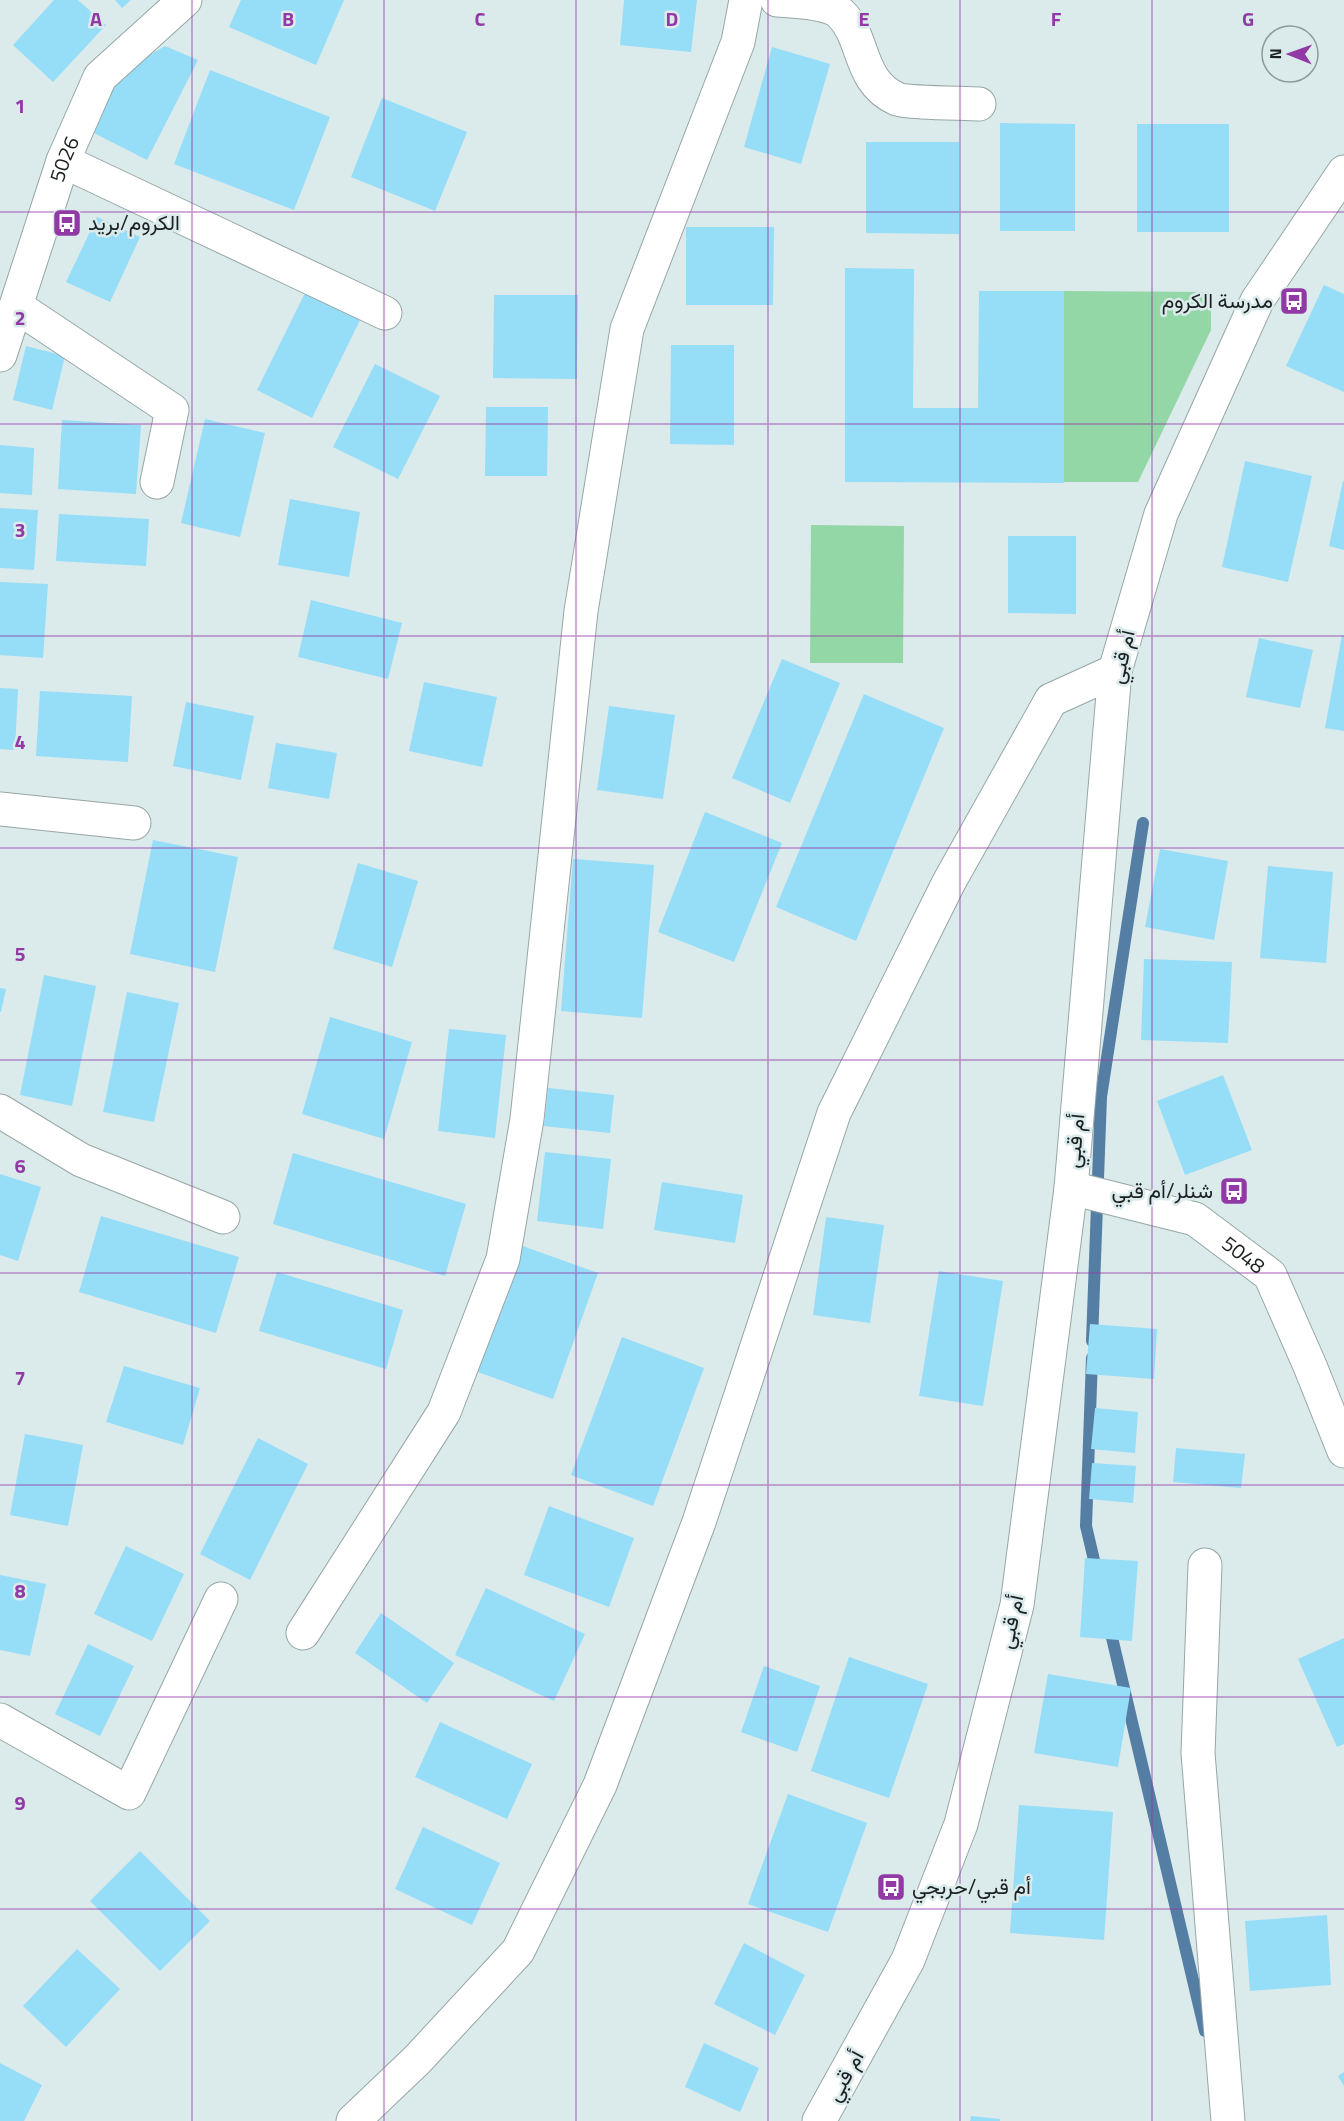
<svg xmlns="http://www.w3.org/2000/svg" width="1344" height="2121" font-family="'Titillium Web',Vazirmatn,sans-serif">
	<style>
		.green { fill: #94d7a6 }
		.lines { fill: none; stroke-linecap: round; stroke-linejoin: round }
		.stream { stroke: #547ea3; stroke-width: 12 }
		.building { fill: #96ddf8 }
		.minor-casing { stroke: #97a6a6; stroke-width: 35 }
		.minor { stroke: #fff; stroke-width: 33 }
		.grid { fill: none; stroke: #9139a5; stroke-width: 1.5; stroke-opacity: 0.55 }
		.labels { text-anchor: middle; stroke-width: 5; stroke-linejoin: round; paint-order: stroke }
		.street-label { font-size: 21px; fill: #1b2121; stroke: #dbeaeb }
		.poi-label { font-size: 21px; fill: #1b2121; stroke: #dbeaeb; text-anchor: start }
		.grid-label { font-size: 20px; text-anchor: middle; font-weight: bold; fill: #9139a5; stroke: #dbeaeb; stroke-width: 5; stroke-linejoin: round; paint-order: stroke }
	</style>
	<rect width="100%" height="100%" fill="#dbeaeb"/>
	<path class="green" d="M 1064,291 L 1211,292 L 1211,330 L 1138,482 L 1064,482 Z
		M 811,525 L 904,526 L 903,663 L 810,663 Z"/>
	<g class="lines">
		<path class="stream" d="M 1092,1341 L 1101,1097 L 1143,823
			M 1092,1358 L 1086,1526 L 1097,1573
			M 1109,1625 L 1205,2031"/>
	</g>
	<path class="building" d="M 54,0 L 78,0 L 106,25 L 53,82 L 13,45 Z
		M 115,0 L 131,0 L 122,8 Z
		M 241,0 L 344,0 L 316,65 L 229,27 Z
		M 624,0 L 697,0 L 691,52 L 620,45 Z
		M 165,46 L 198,60 L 147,160 L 92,132 L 122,71 Z
		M 772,47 L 830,64 L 801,164 L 744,147 Z
		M 210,70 L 330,117 L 294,210 L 174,164 Z
		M 382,98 L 467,132 L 435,211 L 351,177 Z
		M 1000,123 L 1075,124 L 1075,231 L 1000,231 Z
		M 1137,124 L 1229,124 L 1229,232 L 1137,232 Z
		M 866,142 L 959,142 L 959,234 L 866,233 Z
		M 97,217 L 140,237 L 110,302 L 66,282 Z
		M 686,227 L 774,227 L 773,305 L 686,305 Z
		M 845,268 L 914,269 L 913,408 L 978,408 L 979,291 L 1064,291 L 1064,483 L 845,482 Z
		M 1324,285 L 1344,294 L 1344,392 L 1286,366 Z
		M 308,287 L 363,314 L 312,418 L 257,390 Z
		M 494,295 L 578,295 L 577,379 L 493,378 Z
		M 671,345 L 734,345 L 734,445 L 670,444 Z
		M 26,346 L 65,356 L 52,410 L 13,400 Z
		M 375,364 L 440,396 L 398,479 L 333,447 Z
		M 486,407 L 548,407 L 547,476 L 485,476 Z
		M 205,419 L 265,433 L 240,537 L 181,523 Z
		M 62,420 L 141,425 L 136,494 L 58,489 Z
		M 0,445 L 34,448 L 32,495 L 0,493 Z
		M 1245,461 L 1312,476 L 1288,582 L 1222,567 Z
		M 1343,481 L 1344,481 L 1344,550 L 1329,546 Z
		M 290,499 L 360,512 L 349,577 L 278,565 Z
		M 0,508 L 38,510 L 34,570 L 0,568 Z
		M 59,514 L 149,519 L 146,566 L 56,561 Z
		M 1008,536 L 1076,536 L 1076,614 L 1008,613 Z
		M 0,582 L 48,584 L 43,658 L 0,655 Z
		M 311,600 L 402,623 L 388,679 L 298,657 Z
		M 1342,635 L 1344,636 L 1344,731 L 1325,728 Z
		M 1259,638 L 1313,650 L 1300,708 L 1246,697 Z
		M 782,659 L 840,683 L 790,803 L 732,778 Z
		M 424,682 L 497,697 L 482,767 L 409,751 Z
		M 0,688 L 18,689 L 15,750 L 0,749 Z
		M 40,691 L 132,696 L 128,762 L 36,756 Z
		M 864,694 L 944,728 L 856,941 L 776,907 Z
		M 186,702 L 254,716 L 241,780 L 173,766 Z
		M 609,706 L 675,715 L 663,799 L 597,790 Z
		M 276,743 L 337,753 L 329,799 L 268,788 Z
		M 705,812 L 782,843 L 734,962 L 658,932 Z
		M 153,840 L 238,857 L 215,972 L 130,954 Z
		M 1160,849 L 1228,861 L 1214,940 L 1145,927 Z
		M 573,859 L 654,865 L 642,1018 L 561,1011 Z
		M 358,863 L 418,881 L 392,967 L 333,949 Z
		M 1268,866 L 1333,872 L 1326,963 L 1260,958 Z
		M 1144,959 L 1232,962 L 1228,1043 L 1141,1040 Z
		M 44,975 L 96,986 L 72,1106 L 20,1095 Z
		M 0,988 L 6,989 L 1,1012 L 0,1012 Z
		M 127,992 L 179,1003 L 154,1122 L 103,1112 Z
		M 330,1017 L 412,1042 L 384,1139 L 302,1114 Z
		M 449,1029 L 506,1035 L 495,1138 L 438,1131 Z
		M 1223,1075 L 1252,1150 L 1185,1175 L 1157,1101 Z
		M 548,1088 L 614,1095 L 610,1133 L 544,1126 Z
		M 545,1152 L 611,1159 L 603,1229 L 537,1221 Z
		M 293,1153 L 466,1204 L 445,1276 L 273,1224 Z
		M 0,1174 L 41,1187 L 18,1261 L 0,1255 Z
		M 662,1182 L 743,1195 L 735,1243 L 654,1230 Z
		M 101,1216 L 239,1257 L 216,1333 L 79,1292 Z
		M 826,1217 L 884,1225 L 870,1323 L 813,1315 Z
		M 517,1244 L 598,1273 L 553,1399 L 472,1370 Z
		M 939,1271 L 1003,1281 L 983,1406 L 919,1396 Z
		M 277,1272 L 403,1310 L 386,1369 L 259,1331 Z
		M 1090,1324 L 1157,1329 L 1154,1379 L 1086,1374 Z
		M 622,1337 L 704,1368 L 653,1506 L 571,1475 Z
		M 124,1366 L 200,1388 L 183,1445 L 106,1422 Z
		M 1095,1408 L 1138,1412 L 1135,1453 L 1091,1449 Z
		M 25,1434 L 83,1445 L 68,1526 L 10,1515 Z
		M 258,1438 L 308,1464 L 250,1580 L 200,1554 Z
		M 1176,1448 L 1245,1454 L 1241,1488 L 1173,1482 Z
		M 1092,1463 L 1136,1466 L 1133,1503 L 1089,1499 Z
		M 549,1506 L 634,1538 L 609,1607 L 524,1575 Z
		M 126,1546 L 184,1574 L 152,1641 L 94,1614 Z
		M 1085,1558 L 1138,1561 L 1132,1641 L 1080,1637 Z
		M 0,1575 L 46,1584 L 30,1656 L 0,1650 Z
		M 486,1588 L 585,1634 L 554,1701 L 455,1655 Z
		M 381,1613 L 454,1663 L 427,1703 L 355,1653 Z
		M 1344,1638 L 1344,1744 L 1337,1747 L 1298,1659 Z
		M 88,1644 L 134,1666 L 100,1736 L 55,1714 Z
		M 849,1657 L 928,1684 L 889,1798 L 811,1771 Z
		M 764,1666 L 820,1686 L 797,1752 L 741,1732 Z
		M 1048,1674 L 1131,1688 L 1118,1767 L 1034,1753 Z
		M 440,1722 L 532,1764 L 507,1819 L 415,1777 Z
		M 788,1794 L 867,1823 L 828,1932 L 748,1904 Z
		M 1019,1805 L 1113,1812 L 1104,1940 L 1010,1933 Z
		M 423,1827 L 500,1863 L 472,1925 L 395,1889 Z
		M 140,1851 L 210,1921 L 160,1971 L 90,1901 Z
		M 1327,1915 L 1331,1985 L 1250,1991 L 1245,1921 Z
		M 744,1943 L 805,1975 L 775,2035 L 714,2004 Z
		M 77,1949 L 120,1989 L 66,2047 L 23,2006 Z
		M 704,2043 L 759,2068 L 740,2112 L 685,2087 Z
		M 0,2063 L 42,2085 L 24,2121 L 0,2121 Z
		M 1344,2072 L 1344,2086 L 1338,2076 Z
		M 971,2116 L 1000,2119 L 1000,2121 L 970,2121 Z"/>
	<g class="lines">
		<g class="minor-casing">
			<g id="minor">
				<path d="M 777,0 C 793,1 827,2 840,13 C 866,38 857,81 897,99 C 907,103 964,103 979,104"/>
				<path d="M 63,161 L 385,313"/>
				<path d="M 16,306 L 172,410 L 157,482"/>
				<path id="s1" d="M 0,355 L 63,161 L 100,77 L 185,0"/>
				<path d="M 0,809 L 134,823"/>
				<path d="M 0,1111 L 81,1160 L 223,1217"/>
				<path id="s2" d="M 1071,1188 L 1195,1219 L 1270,1275 L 1310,1366 L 1344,1451"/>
				<path d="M 1205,1565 L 1198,1753 L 1228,2121"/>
				<path d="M 303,1633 L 444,1412 L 503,1259 L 527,1119 L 581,611 L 627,329 L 738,42 L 746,0"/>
				<path d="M 0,1720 L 129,1793 L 221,1599"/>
				<path d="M 353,2121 L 417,2060 L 518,1951 L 600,1785 L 699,1522 L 834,1113 L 949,882 L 1051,700 L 1115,671"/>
				<path d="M 819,2121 L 908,1960 L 961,1824 L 1017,1605 L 1071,1188 L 1115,671 L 1161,514 L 1257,301 L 1344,172"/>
			</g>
		</g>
		<use href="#minor" class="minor"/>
	</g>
	<path class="grid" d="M 192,0 L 192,2121M 384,0 L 384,2121M 576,0 L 576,2121M 768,0 L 768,2121M 960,0 L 960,2121M 1152,0 L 1152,2121M 0,212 L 1344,212M 0,424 L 1344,424M 0,636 L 1344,636M 0,848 L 1344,848M 0,1060 L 1344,1060M 0,1273 L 1344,1273M 0,1485 L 1344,1485M 0,1697 L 1344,1697M 0,1909 L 1344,1909"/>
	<defs>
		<g id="bus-square" transform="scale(1.5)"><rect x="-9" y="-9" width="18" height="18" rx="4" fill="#9139a5" stroke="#dbeaeb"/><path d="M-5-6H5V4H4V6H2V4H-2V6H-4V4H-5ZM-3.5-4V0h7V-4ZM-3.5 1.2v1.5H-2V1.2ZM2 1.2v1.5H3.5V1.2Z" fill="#fff"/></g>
	</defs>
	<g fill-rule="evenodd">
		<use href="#bus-square" x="67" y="223"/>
		<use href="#bus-square" x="1294" y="301"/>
		<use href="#bus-square" x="1234" y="1191"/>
		<use href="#bus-square" x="891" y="1887"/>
	</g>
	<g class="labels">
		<g class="street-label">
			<text dy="7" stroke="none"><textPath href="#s1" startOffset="206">5026</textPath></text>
			<text transform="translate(1122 657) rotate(-77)" y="7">أم قبي</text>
			<text transform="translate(1075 1141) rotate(-85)" y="7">أم قبي</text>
			<text dy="7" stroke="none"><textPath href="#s2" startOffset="188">5048</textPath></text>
			<text transform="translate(1011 1622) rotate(-78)" y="7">أم قبي</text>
			<text transform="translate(845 2076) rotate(-61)" y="7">أم قبي</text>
		</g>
		<g class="poi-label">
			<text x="88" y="230">الكروم/بريد</text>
			<text x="1273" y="308" text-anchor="end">مدرسة الكروم</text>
			<text x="1213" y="1198" text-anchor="end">شنلر/أم قبي</text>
			<text x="912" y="1894">أم قبي/حربجي</text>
		</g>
	</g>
	<g class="grid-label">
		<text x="96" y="26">A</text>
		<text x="288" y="26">B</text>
		<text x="480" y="26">C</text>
		<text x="672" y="26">D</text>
		<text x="864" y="26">E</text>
		<text x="1056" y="26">F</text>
		<text x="1248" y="26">G</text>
		<text x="20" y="113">1</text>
		<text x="20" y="325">2</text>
		<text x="20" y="537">3</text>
		<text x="20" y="749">4</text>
		<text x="20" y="961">5</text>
		<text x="20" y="1173">6</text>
		<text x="20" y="1385">7</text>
		<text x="20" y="1598">8</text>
		<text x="20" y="1810">9</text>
	</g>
	<g transform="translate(1290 54) rotate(271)"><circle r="28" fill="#dbeaeb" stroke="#8e9a9a" stroke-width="1.5"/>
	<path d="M0-4.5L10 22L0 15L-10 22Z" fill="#9139a5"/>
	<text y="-9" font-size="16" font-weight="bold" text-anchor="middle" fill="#1b2121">N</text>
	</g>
</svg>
